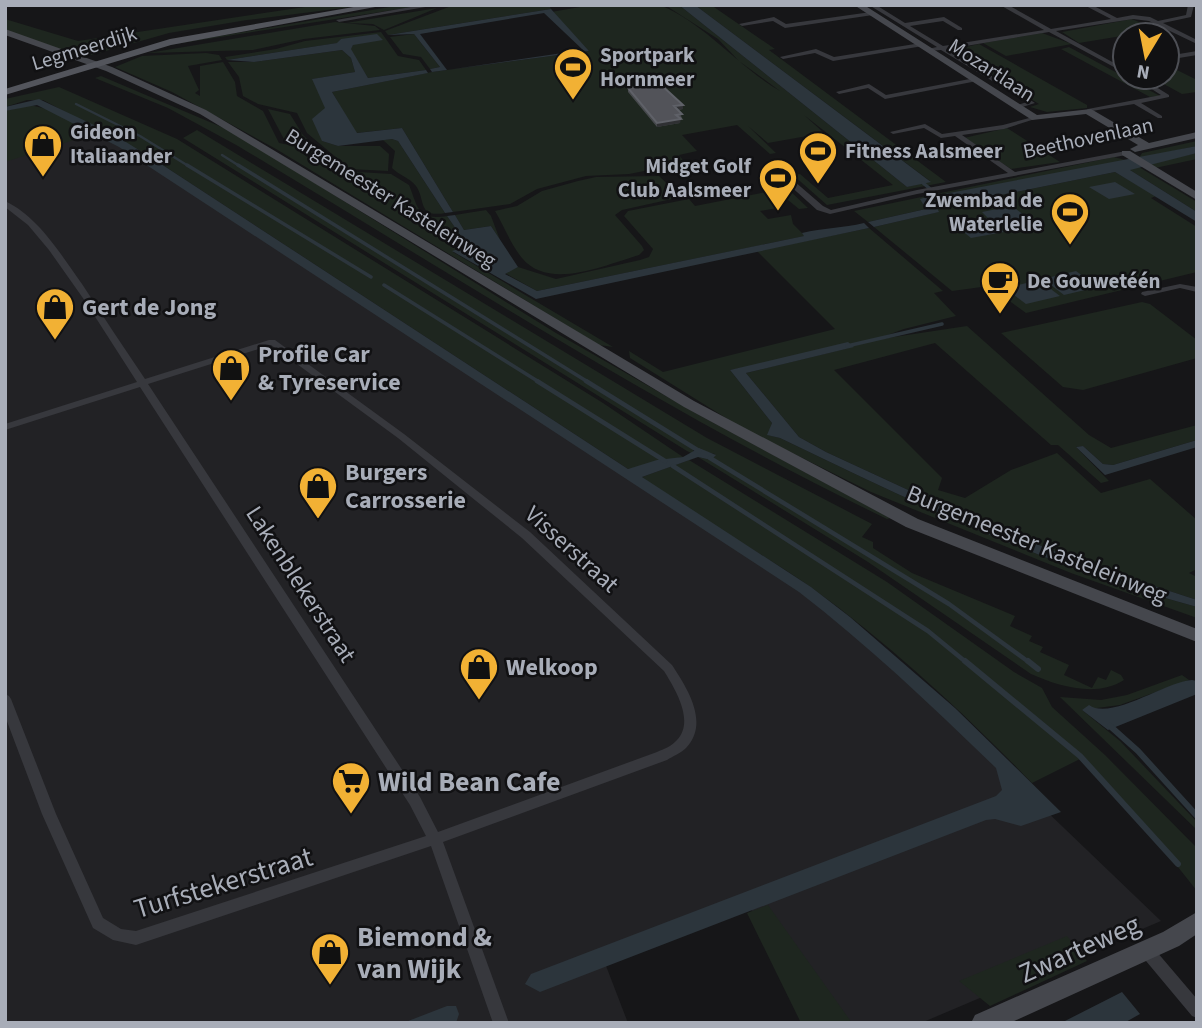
<svg xmlns="http://www.w3.org/2000/svg" width="1202" height="1028" font-family="'Source Sans 3',sans-serif">
	<style>
		.built { fill: #222225 }
		.green { fill: #1e261f }
		.water { fill: #2c353c; fill-rule: evenodd }
		.lines { fill: none; stroke-linecap: round; stroke-linejoin: round }
		.stream-far3 { stroke: #2c353c; stroke-width: 2.5 }
		.stream-far2 { stroke: #2c353c; stroke-width: 3.5 }
		.stream-far1 { stroke: #2c353c; stroke-width: 4.5 }
		.stream { stroke: #2c353c; stroke-width: 6 }
		.street { fill: #37383d; fill-rule: evenodd }
		.secondary { fill: #45474d; fill-rule: evenodd }
		.primary { fill: #53555c; fill-rule: evenodd }
		.wall { fill: #47494d }
		.shaded-wall { fill: #2f3033 }
		.building { fill: #525359; stroke: #5f6168; stroke-width: 2 }
		.labels { text-anchor: middle; stroke-width: 5; stroke-linejoin: round; paint-order: stroke }
		.far-street-label { font-size: 21px; fill: #a8adb8; stroke: #111113 }
		.far-poi-label { font-size: 21px; font-weight: bold; fill: #a8adb8; stroke: #111113; text-anchor: start }
		.poi-label { font-size: 24px; font-weight: bold; fill: #a8adb8; stroke: #111113; text-anchor: start }
		.street-label { font-size: 24px; fill: #a8adb8; stroke: #111113 }
		.near-poi-label { font-size: 28px; font-weight: bold; fill: #a8adb8; stroke: #111113; text-anchor: start }
		.near-street-label { font-size: 28px; fill: #a8adb8; stroke: #111113 }
	</style>
	<rect width="100%" height="100%" fill="#161618"/>
	<path class="built" d="M 95,130 L 800,589 L 899,670 L 1161,921 L 921,1023 L 809,1023 L 746,899 L 603,958 L 628,1023 L 5,1023 L 5,157 Z"/>
	<path class="green" d="M 318,5 L 367,5 L 247,20 L 169,33 L 92,55 L 78,55 L 5,31 L 5,19 L 78,41 Z
		M 401,5 L 425,5 L 156,47 Z
		M 454,5 L 549,5 L 551,9 L 388,35 L 385,31 Z
		M 592,5 C 609,5 647,0 662,6 C 704,23 740,68 780,91 L 739,61 L 718,39 L 665,5 L 679,5 L 907,187 L 930,181 L 695,5 L 711,5 L 775,49 L 769,50 L 946,182 L 827,205 L 793,175 L 800,174 L 828,198 L 893,185 L 804,115 L 824,133 L 768,143 L 748,126 L 776,153 L 770,154 L 737,125 L 682,135 L 697,151 L 679,155 L 685,163 L 629,174 L 586,176 L 537,189 L 510,204 L 453,212 L 402,128 L 356,133 L 332,92 L 432,72 L 589,51 L 551,12 Z
		M 437,8 L 384,30 L 373,24 L 346,23 Z
		M 1132,19 L 1158,30 L 1079,43 L 1062,32 Z
		M 335,22 L 375,26 L 380,30 L 304,39 L 253,50 L 148,53 Z
		M 381,32 L 398,56 L 419,60 L 426,70 L 368,78 L 350,49 L 353,45 L 341,39 L 338,43 L 227,60 L 225,57 L 276,49 L 305,41 Z
		M 1042,33 L 1072,44 L 1006,56 L 983,43 Z
		M 414,34 L 440,67 L 430,69 L 421,57 L 403,54 L 390,37 Z
		M 979,44 L 1087,105 L 1087,108 L 1047,112 L 1030,107 L 1039,104 L 952,50 Z
		M 1069,47 L 1160,96 L 1150,97 L 1061,49 Z
		M 342,50 L 351,58 L 355,72 L 313,79 L 326,108 L 322,141 L 338,146 L 380,146 L 389,154 L 388,171 L 350,169 L 307,133 L 297,113 L 258,104 L 243,96 L 239,77 L 228,62 L 254,62 Z
		M 206,53 L 219,55 L 222,60 L 188,66 L 199,90 L 195,93 L 200,96 L 200,66 L 223,62 L 235,82 L 237,96 L 263,111 L 279,143 L 327,152 L 343,171 L 391,174 L 409,185 C 418,207 417,221 447,216 L 465,242 L 462,248 L 453,252 L 613,347 L 599,345 L 276,149 L 172,92 L 115,67 L 142,56 Z
		M 1167,65 L 1197,80 L 1197,92 L 1182,94 L 1151,77 L 1167,77 Z
		M 101,76 L 231,131 L 556,333 L 699,415 L 890,518 L 887,519 C 662,411 452,274 238,146 L 168,108 L 95,78 Z
		M 59,87 L 177,139 L 603,403 L 683,457 L 628,469 L 155,160 L 43,100 L 27,100 L 5,107 L 5,99 Z
		M 30,105 L 47,109 L 106,139 L 86,136 L 5,162 L 5,111 Z
		M 268,109 L 290,114 L 303,135 L 314,146 L 285,141 Z
		M 1007,128 L 1060,162 L 1011,169 L 964,138 Z
		M 197,130 L 707,438 L 872,524 L 862,537 L 873,542 L 873,548 L 912,573 L 1015,616 L 1010,626 L 1032,636 L 1029,641 L 1043,647 L 1040,652 L 1069,665 L 1064,675 L 1092,688 L 1098,677 L 1106,680 L 1111,670 L 1121,675 L 1124,680 C 1096,698 1058,686 1031,674 L 868,562 L 698,457 L 711,460 L 715,454 L 693,449 L 693,454 L 687,451 L 183,138 Z
		M 392,139 L 398,141 L 445,213 C 417,218 426,200 416,186 C 410,178 399,175 392,168 L 395,151 L 383,140 Z
		M 1197,141 L 1197,146 L 1145,157 L 1154,162 L 1197,153 L 1197,159 L 1155,168 L 1139,158 L 1142,153 Z
		M 1114,157 L 1129,161 L 1197,202 L 1197,212 L 1130,170 L 1014,183 L 923,198 L 921,199 L 926,209 L 868,222 L 854,211 Z
		M 1115,172 L 1156,196 L 1151,198 L 1197,227 L 1197,272 L 1026,313 L 989,286 L 952,291 L 874,227 L 938,212 L 936,208 Z
		M 659,176 L 681,197 L 622,210 L 615,215 L 642,246 L 644,250 L 639,255 C 605,265 549,291 522,258 C 511,245 504,226 495,211 L 517,206 L 542,191 L 578,181 L 596,177 Z
		M 787,188 L 808,208 L 799,209 L 788,200 L 777,208 L 760,211 L 768,219 L 791,215 L 793,224 L 805,236 L 537,291 L 505,273 L 518,267 L 556,279 L 640,260 L 649,257 L 653,249 L 624,216 L 628,211 L 689,199 L 695,206 Z
		M 486,210 L 491,216 L 500,240 L 491,226 L 464,230 L 455,215 Z
		M 869,228 L 943,291 L 934,293 L 956,316 L 904,329 L 874,340 L 967,326 L 1089,435 L 1111,448 L 1197,425 L 1197,440 L 1113,465 L 1103,464 L 1083,446 L 1076,447 L 1109,481 L 1101,483 L 1058,445 L 1051,445 L 935,343 L 834,370 L 942,478 L 938,490 L 965,498 L 1011,470 L 1057,453 L 1101,493 L 1150,479 L 1197,520 L 1197,569 L 1189,573 L 1197,577 L 1197,600 L 1087,564 L 958,513 L 826,452 L 799,437 L 746,373 L 853,347 L 730,370 L 772,423 L 768,435 L 780,438 C 915,503 1052,569 1197,607 L 1197,618 L 1071,573 L 871,492 L 742,428 L 630,358 L 629,351 L 663,372 L 835,329 L 757,251 Z
		M 1142,302 L 1150,304 L 1197,340 L 1197,358 L 1083,390 L 1063,387 L 1001,333 Z
		M 689,460 L 887,582 L 1014,672 L 1042,688 L 1052,707 L 1105,755 L 1197,848 L 1197,891 L 1143,823 L 1080,759 L 1032,783 C 964,713 891,645 812,588 C 757,549 695,518 642,477 Z
		M 1182,675 L 1189,680 L 1120,705 L 1082,710 L 1120,741 L 1197,822 L 1197,830 L 1060,697 L 1101,700 L 1127,695 Z
		M 768,905 L 852,1023 L 801,1023 L 747,913 Z
		M 1067,936 L 1087,961 L 990,1006 L 959,981 Z"/>
	<path class="water" d="M 679,5 L 695,5 L 931,182 L 907,187 Z
		M 551,9 L 589,51 L 432,72 L 430,69 L 440,67 L 414,34 L 388,35 ZM 544,13 L 583,50 L 447,70 L 420,34 Z
		M 377,34 L 383,40 L 353,45 L 351,49 L 368,78 L 426,70 L 428,73 L 332,92 L 357,133 L 402,128 L 453,212 L 445,213 L 398,141 L 392,139 L 338,146 L 322,141 L 312,119 L 325,108 L 312,79 L 355,72 L 351,58 L 342,50 L 254,62 L 227,60 L 337,43 L 341,39 Z
		M 39,99 L 113,134 L 155,160 L 628,469 L 657,460 L 683,457 L 699,448 L 716,455 L 711,460 L 698,457 L 642,477 L 811,587 L 850,617 L 955,708 L 1061,812 L 1021,826 L 995,819 L 986,820 L 540,992 L 525,984 L 531,974 L 996,796 L 1002,790 L 996,768 C 932,706 869,646 799,592 L 119,147 L 37,105 L 5,111 L 5,107 Z
		M 1197,146 L 1197,153 L 1130,170 L 1197,212 L 1197,222 L 1115,172 L 937,208 L 939,212 L 874,227 L 868,222 L 926,209 L 920,199 L 923,198 Z
		M 1115,182 L 1135,194 L 1109,199 L 1089,187 Z
		M 1012,206 L 1029,219 L 997,225 L 1004,232 L 971,238 L 955,225 L 988,218 L 982,212 Z
		M 455,215 L 464,230 L 491,226 L 518,267 L 505,274 L 537,291 L 804,236 L 802,233 C 823,228 843,228 864,223 L 869,228 L 536,299 L 452,251 L 462,248 L 465,242 L 447,216 Z
		M 1076,271 L 1098,287 L 1064,295 L 1043,279 Z
		M 1039,280 L 1060,296 L 1026,304 L 1005,288 Z
		M 848,342 L 854,347 L 746,373 L 799,437 L 826,452 L 958,513 L 1087,564 L 1197,600 L 1197,607 C 1052,569 915,503 780,438 L 767,435 L 772,423 L 730,370 Z
		M 1197,440 L 1197,447 L 1105,475 L 1076,447 L 1083,446 L 1103,464 L 1113,465 Z
		M 1192,680 L 1197,681 L 1197,694 L 1108,730 L 1082,710 L 1089,705 C 1111,721 1167,681 1192,680 Z
		M 1122,992 L 1140,1014 L 1124,1023 L 1061,1023 Z
		M 447,1006 L 456,1006 L 459,1014 L 456,1023 L 403,1023 Z"/>
	<g class="lines">
		<path class="stream-far3" d="M 76,104 L 140,136 L 190,167
			M 222,155 L 241,167"/>
		<path class="stream-far2" d="M 187,165 L 371,277
			M 238,165 L 588,382
			M 923,183 L 940,197
			M 384,285 L 539,382
			M 847,346 L 942,324"/>
		<path class="stream-far1" d="M 537,381 L 665,461
			M 586,381 L 699,451
			M 710,458 L 949,604 L 1030,663
			M 673,466 L 928,631 L 967,663"/>
		<path class="stream" d="M 965,661 L 1080,756 L 1178,864
			M 1028,661 L 1038,669
			M 1110,726 L 1138,751 L 1197,816"/>
		<path class="street" d="M 422,5 L 437,5 L 339,22 L 336,20 Z
			M 869,5 L 876,5 L 905,23 L 944,17 L 962,28 L 962,30 L 958,30 L 943,21 L 910,26 L 943,46 L 1044,30 L 1000,5 L 1008,5 L 1051,29 L 1111,19 L 1084,5 L 1092,5 L 1117,18 L 1133,15 L 1150,17 L 1158,21 L 1186,15 L 1188,5 L 1194,5 L 1191,17 L 1163,23 L 1197,40 L 1197,44 L 1149,21 L 1133,19 L 1056,31 L 1125,69 L 1125,73 L 1049,32 L 948,49 L 1035,103 L 1016,109 L 1013,107 L 1014,106 L 1027,102 L 941,50 L 928,51 L 928,49 L 937,47 Z
			M 871,12 L 874,14 L 873,15 L 785,28 L 773,21 L 742,26 L 739,24 L 774,17 L 786,24 Z
			M 921,43 L 923,44 L 923,46 L 833,61 L 815,53 L 783,59 L 780,57 L 816,49 L 834,57 Z
			M 1197,51 L 1197,55 L 1167,60 L 1167,56 Z
			M 1133,77 L 1140,77 L 1169,95 L 1169,97 L 1141,103 L 1162,116 L 1162,118 L 1158,118 L 1134,104 L 1086,112 L 1085,111 L 1088,109 L 1161,95 Z
			M 975,78 L 977,79 L 977,81 L 885,99 L 868,88 L 839,94 L 836,92 L 869,84 L 886,95 Z
			M 1033,117 L 1038,118 L 1004,129 L 962,135 L 1015,172 L 1126,151 L 1129,153 L 1126,155 L 917,194 L 830,214 L 817,210 L 787,183 L 794,181 L 823,206 L 831,210 L 917,190 L 1008,173 L 955,136 L 941,138 L 924,128 L 893,134 L 890,132 L 925,124 L 942,134 L 1003,125 Z
			M 5,201 C 39,217 61,255 82,284 C 103,316 124,348 145,379 L 269,340 L 275,340 L 404,434 L 530,532 L 672,665 C 687,688 710,723 686,748 C 681,753 673,756 667,760 L 443,842 L 509,1023 L 493,1023 L 431,846 L 136,945 L 113,940 L 93,928 L 42,814 L 5,716 L 5,694 L 9,696 L 11,699 L 56,814 L 103,918 L 121,929 L 136,931 L 426,836 L 410,805 L 140,387 L 5,430 L 5,424 L 137,382 L 85,301 L 49,250 L 28,225 L 5,207 ZM 271,345 L 398,438 L 522,538 L 664,671 C 675,689 695,721 677,740 C 672,746 664,749 657,752 L 438,832 L 420,797 L 148,384 Z
			M 1180,284 L 1197,287 L 1197,292 L 1180,288 L 1145,296 L 1141,294 L 1142,292 Z
			M 1146,943 L 1151,945 L 1197,999 L 1197,1018 L 1192,1016 L 1141,955 L 1139,950 L 1141,945 Z"/>
		<path class="secondary" d="M 854,5 L 864,5 L 1037,115 L 1091,109 L 1149,143 L 1197,132 L 1197,138 L 1135,152 L 1130,149 L 1138,145 L 1086,114 L 1032,120 Z
			M 5,29 L 112,67 L 206,110 L 694,401 L 918,519 L 1197,629 L 1197,642 L 906,527 L 684,407 L 200,114 L 106,71 L 5,35 Z
			M 1122,151 L 1130,151 L 1197,192 L 1197,200 L 1122,155 Z
			M 1197,912 L 1197,934 L 1179,946 L 1010,1023 L 971,1023 L 975,1015 L 1163,932 Z"/>
		<path class="primary" d="M 365,5 L 386,5 L 171,45 L 5,95 L 5,89 L 170,39 Z"/>
	</g>
	<path class="wall" d="M 628,88 L 683,109 L 678,110 L 682,118 L 680,119 L 680,123 L 657,127 L 628,92 Z"/>
	<path class="shaded-wall" d="M 683,105 L 683,109 L 674,110 L 674,106 Z
		M 681,119 L 680,123 L 657,127 L 657,123 Z"/>
	<path class="building" d="M 659,83 L 683,105 L 674,106 L 682,114 L 676,115 L 681,119 L 657,123 L 628,88 Z"/>
	<defs>
		<g id="stadium-pin" transform="scale(2.0125)"><path d="M0 17L-7.5 6A9.5 9.5 0 1 1 7.5 6Z" fill="#f2b134" stroke="#111113"/><path d="M0-5a6.5 5 0 1 0 0 10a6.5 5 0 1 0 0-10ZM-3.5-1.8h7v3.6h-7Z" fill="#111"/></g>
		<g id="shop-pin" transform="scale(2.0125)"><path d="M0 17L-7.5 6A9.5 9.5 0 1 1 7.5 6Z" fill="#f2b134" stroke="#111113"/><path d="M-5-2.5h2.3a2.7 3.5 0 0 1 5.4 0H5L5.5 6h-11ZM-1.5-2.5h3a1.5 2.3 0 0 0-3 0Z" fill="#111"/></g>
		<g id="cafe-pin" transform="scale(2.0125)"><path d="M0 17L-7.5 6A9.5 9.5 0 1 1 7.5 6Z" fill="#f2b134" stroke="#111113"/><path d="M-5.5-4.5H6V0H3Q3 3.5 0 3.5H-2.5Q-5.5 3.5-5.5 0ZM3-3.2v2h1.7v-2ZM-6 4.5H4V6H-6Z" fill="#111"/></g>
		<g id="supermarket-pin" transform="scale(2.0125)"><path d="M0 17L-7.5 6A9.5 9.5 0 1 1 7.5 6Z" fill="#f2b134" stroke="#111113"/><path d="M-6-5.5h2.5l.6 2H6L4.5 2H-2.5L-4.4-4H-6ZM-1.5 3.2a1.3 1.3 0 1 0 .1 0ZM3 3.2a1.3 1.3 0 1 0 .1 0Z" fill="#111"/></g>
	</defs>
	<g fill-rule="evenodd">
		<use href="#stadium-pin" x="573" y="67"/>
		<use href="#shop-pin" x="43" y="144"/>
		<use href="#stadium-pin" x="818" y="151"/>
		<use href="#stadium-pin" x="778" y="178"/>
		<use href="#stadium-pin" x="1070" y="212"/>
		<use href="#cafe-pin" x="1000" y="281"/>
		<use href="#shop-pin" x="55" y="307"/>
		<use href="#shop-pin" x="231" y="368"/>
		<use href="#shop-pin" x="318" y="486"/>
		<use href="#shop-pin" x="479" y="667"/>
		<use href="#supermarket-pin" x="351" y="781"/>
		<use href="#shop-pin" x="330" y="952"/>
	</g>
	<g class="labels">
		<g class="far-street-label">
			<text transform="translate(84 48) rotate(-17)" y="7">Legmeerdijk</text>
			<text transform="translate(992 70) rotate(33)" y="7">Mozartlaan</text>
			<text transform="translate(1088 138) rotate(-12)" y="7">Beethovenlaan</text>
			<text transform="translate(391 198) rotate(32)" y="7">Burgemeester Kasteleinweg</text>
		</g>
		<g class="far-poi-label">
			<text x="600" y="62">Sportpark<tspan x="600" dy="24">Hornmeer</tspan></text>
			<text x="70" y="139">Gideon<tspan x="70" dy="24">Italiaander</tspan></text>
			<text x="845" y="158">Fitness Aalsmeer</text>
			<text x="751" y="173" text-anchor="end">Midget Golf<tspan x="751" dy="24">Club Aalsmeer</tspan></text>
			<text x="1043" y="207" text-anchor="end">Zwembad de<tspan x="1043" dy="24">Waterlelie</tspan></text>
			<text x="1027" y="288">De Gouwetéén</text>
		</g>
		<g class="poi-label">
			<text x="82" y="315">Gert de Jong</text>
			<text x="258" y="362">Profile Car<tspan x="258" dy="28">&amp; Tyreservice</tspan></text>
			<text x="345" y="480">Burgers<tspan x="345" dy="28">Carrosserie</tspan></text>
			<text x="506" y="675">Welkoop</text>
		</g>
		<g class="street-label">
			<text transform="translate(1037 544) rotate(22)" y="8">Burgemeester Kasteleinweg</text>
			<text transform="translate(572 549) rotate(42)" y="8">Visserstraat</text>
			<text transform="translate(301 584) rotate(57)" y="8">Lakenblekerstraat</text>
		</g>
		<g class="near-poi-label">
			<text x="378" y="791">Wild Bean Cafe</text>
			<text x="357" y="946">Biemond &amp;<tspan x="357" dy="32">van Wijk</tspan></text>
		</g>
		<g class="near-street-label">
			<text transform="translate(223 882) rotate(-17)" y="10">Turfstekerstraat</text>
			<text transform="translate(1079 948) rotate(-24)" y="10">Zwarteweg</text>
		</g>
	</g>
	<rect width="1202" height="1028" fill="none" stroke="#a8adb8" stroke-width="14"/>
	<g transform="translate(1146 56) rotate(190)"><circle r="33" fill="#111113" stroke="#4d4f55" stroke-width="2"/>
	<path d="M0-5L12 26L0 18L-12 26Z" fill="#f2b134"/>
	<text y="-10" font-size="19" font-weight="bold" text-anchor="middle" fill="#a8adb8">N</text>
	</g>
</svg>
